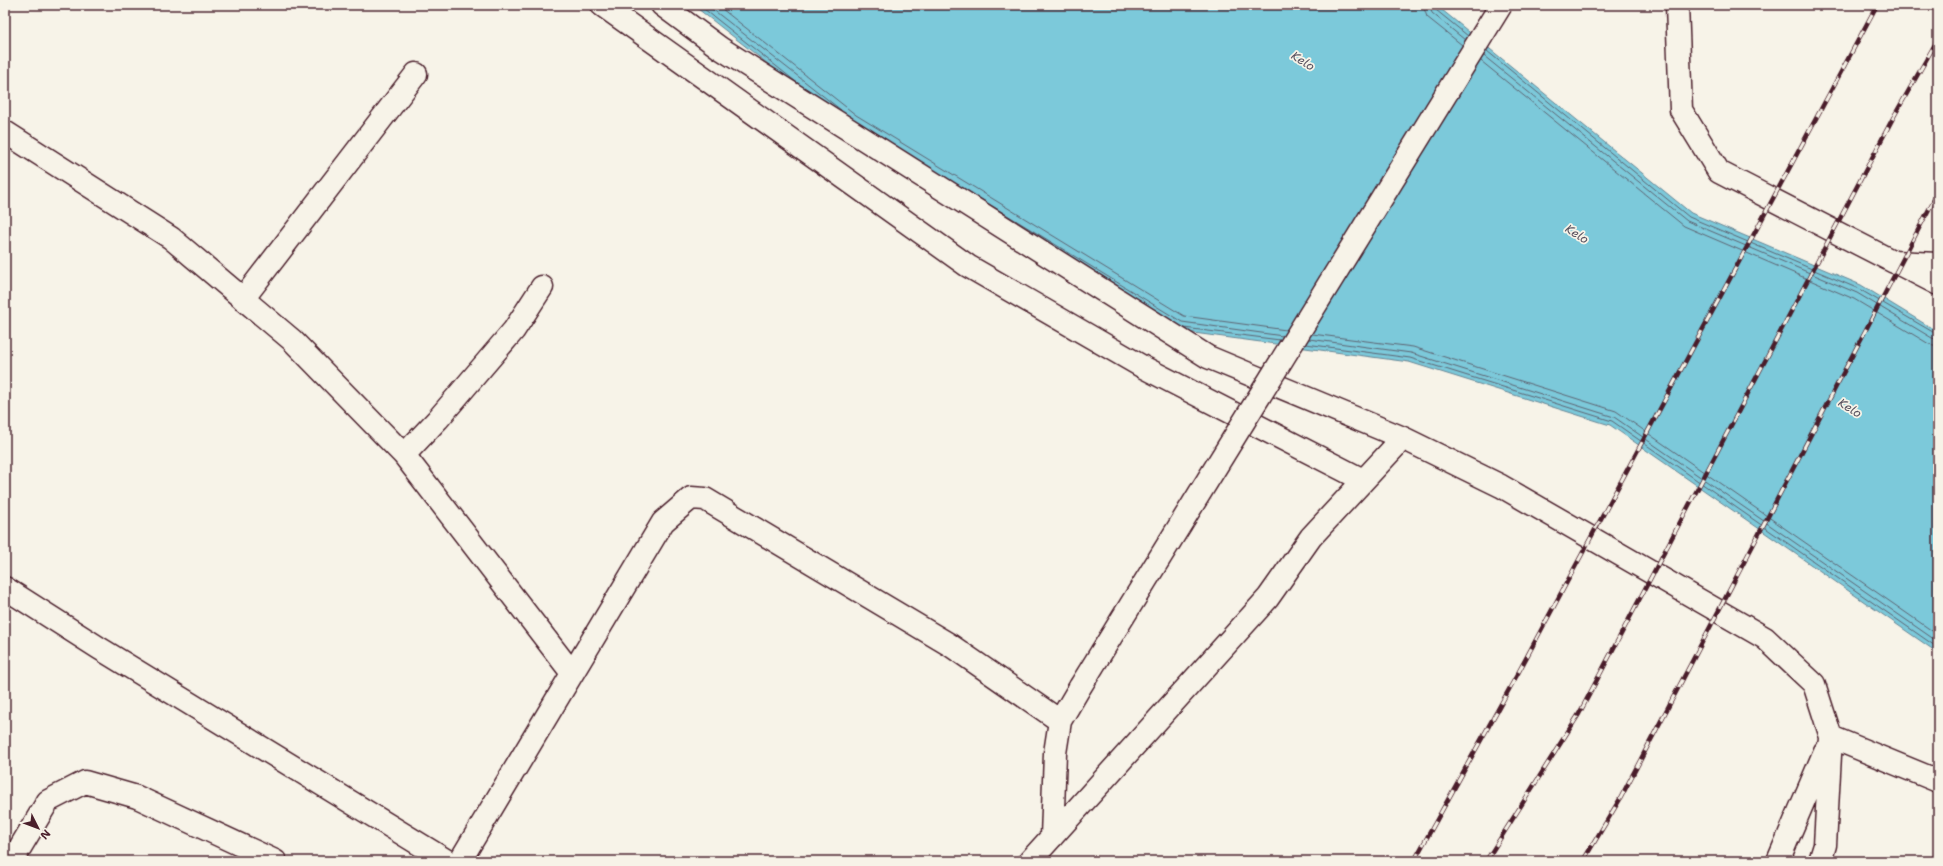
<svg xmlns="http://www.w3.org/2000/svg" width="1943" height="866" font-family="'Shantell Sans',sans-serif">
	<style>
		.water { fill: #7bc9da; stroke: #678594 }
		.lines { fill: none; stroke-linecap: round; stroke-linejoin: round }
		.shore { stroke: #5e6371; stroke-width: 1 }
		.minor-casing { stroke: #4a1f2b; stroke-width: 25 }
		.minor { stroke: #f7f3e8; stroke-width: 22 }
		.rail-casing { stroke: #4a1f2b; stroke-width: 4.5 }
		.rail { stroke: #f7f3e8; stroke-width: 3; stroke-dasharray: 9; stroke-linecap: butt }
		.minor-bridge-casing { stroke: #4a1f2b; stroke-width: 25; stroke-linecap: butt }
		.minor-bridge { stroke: #f7f3e8; stroke-width: 22 }
		.labels { text-anchor: middle; stroke-width: 3.5; stroke-linejoin: round; paint-order: stroke }
		.water-label { font-size: 12px; font-style: italic; fill: #595260; stroke: #f7f3e8 }
	</style>
	<rect width="100%" height="100%" fill="#f7f3e8"/>
	<filter id="ink" filterUnits="userSpaceOnUse"><feTurbulence type="fractalNoise" baseFrequency=".025" numOctaves="2"/><feDisplacementMap in="SourceGraphic" scale="8" xChannelSelector="R" yChannelSelector="G"/><feConvolveMatrix kernelMatrix="1 2 1 2 8 2 1 2 1" color-interpolation-filters="sRGB"/></filter>
	<g filter="url(#ink)">
		<path class="water" d="M 693,5 L 1436,5 L 1691,213 L 1861,285 L 1938,332 L 1938,653 L 1610,425 L 1409,362 L 1179,331 L 848,127 Z"/>
		<g class="lines">
			<path class="shore" d="M 699,5 L 800,85
				M 707,5 L 841,110
				M 717,5 L 856,115 L 1184,316 L 1286,330
				M 1423,5 L 1427,17 L 1462,45
				M 1429,5 L 1432,13 L 1465,40
				M 1434,5 L 1436,10 L 1468,36
				M 1487,51 L 1689,217 L 1859,289 L 1938,335
				M 1484,56 L 1687,221 L 1857,293 L 1932,338 L 1938,340
				M 1481,61 L 1684,226 L 1854,299 L 1929,344 L 1938,346
				M 958,185 L 1182,322 L 1283,336
				M 1184,328 L 1280,340
				M 1312,334 L 1413,347 L 1616,411 L 1938,635
				M 1309,339 L 1411,353 L 1614,417 L 1938,642
				M 1306,344 L 1410,358 L 1612,421 L 1938,648"/>
			<g class="minor-casing">
				<path id="minor" d="M 602,5 L 968,266 L 1143,367 L 1363,480
					M 662,5 L 720,48 L 1208,357 L 1403,438
					M 1677,5 L 1681,110 L 1719,172 L 1894,262 L 1938,264
					M 5,132 L 171,238 L 292,340 L 404,455 L 572,673
					M 1901,265 L 1938,284
					M 243,299 L 416,74
					M 404,455 L 438,419 L 514,330 L 542,287
					M 5,588 L 99,648 L 447,861
					M 1831,737 L 1938,781
					M 1052,837 L 1055,753 L 1060,721 L 1080,687
					M 12,861 L 48,801 L 85,782 L 137,797 L 275,861
					M 460,861 L 663,522 L 691,498 L 705,499 L 950,645 L 1060,721
					M 1030,861 L 1268,598 L 1311,537 L 1403,438 L 1501,486 L 1765,638 L 1814,684 L 1831,737 L 1825,845 L 1820,861
					M 1778,861 L 1825,751"/>
			</g>
			<use href="#minor" class="minor"/>
			<g class="rail-casing">
				<path id="rail" d="M 1414,861 L 1517,675 L 1877,5
					M 1486,861 L 1579,714 L 1893,118 L 1938,39
					M 1583,861 L 1620,799 L 1938,192"/>
			</g>
			<use href="#rail" class="rail"/>
			<g class="minor-bridge-casing">
				<path id="minor-bridge" d="M 1080,687 L 1501,5"/>
			</g>
			<use href="#minor-bridge" class="minor-bridge"/>
		</g>
	</g>
	<g class="labels">
		<g class="water-label">
			<text transform="translate(1303 61) rotate(32)" y="4">Kelo</text>
			<text transform="translate(1577 234) rotate(32)" y="4">Kelo</text>
			<text transform="translate(1850 408) rotate(32)" y="4">Kelo</text>
		</g>
	</g>
	<rect width="1943" height="866" fill="none" stroke="#f7f3e8" stroke-width="20"/>
	<rect x="10" y="10" width="1923" height="846" fill="none" stroke="#4a1f2b" stroke-width="1.5" filter="url(#ink)"/>
	<g transform="translate(38 828) rotate(132)" stroke="#f7f3e8" stroke-width="3" paint-order="stroke">
	<path d="M0-3L7 15L0 10L-7 15Z" fill="#4a1f2b"/>
	<text y="-6" font-size="11" font-weight="bold" text-anchor="middle" fill="#4a1f2b">N</text>
	</g>
</svg>
